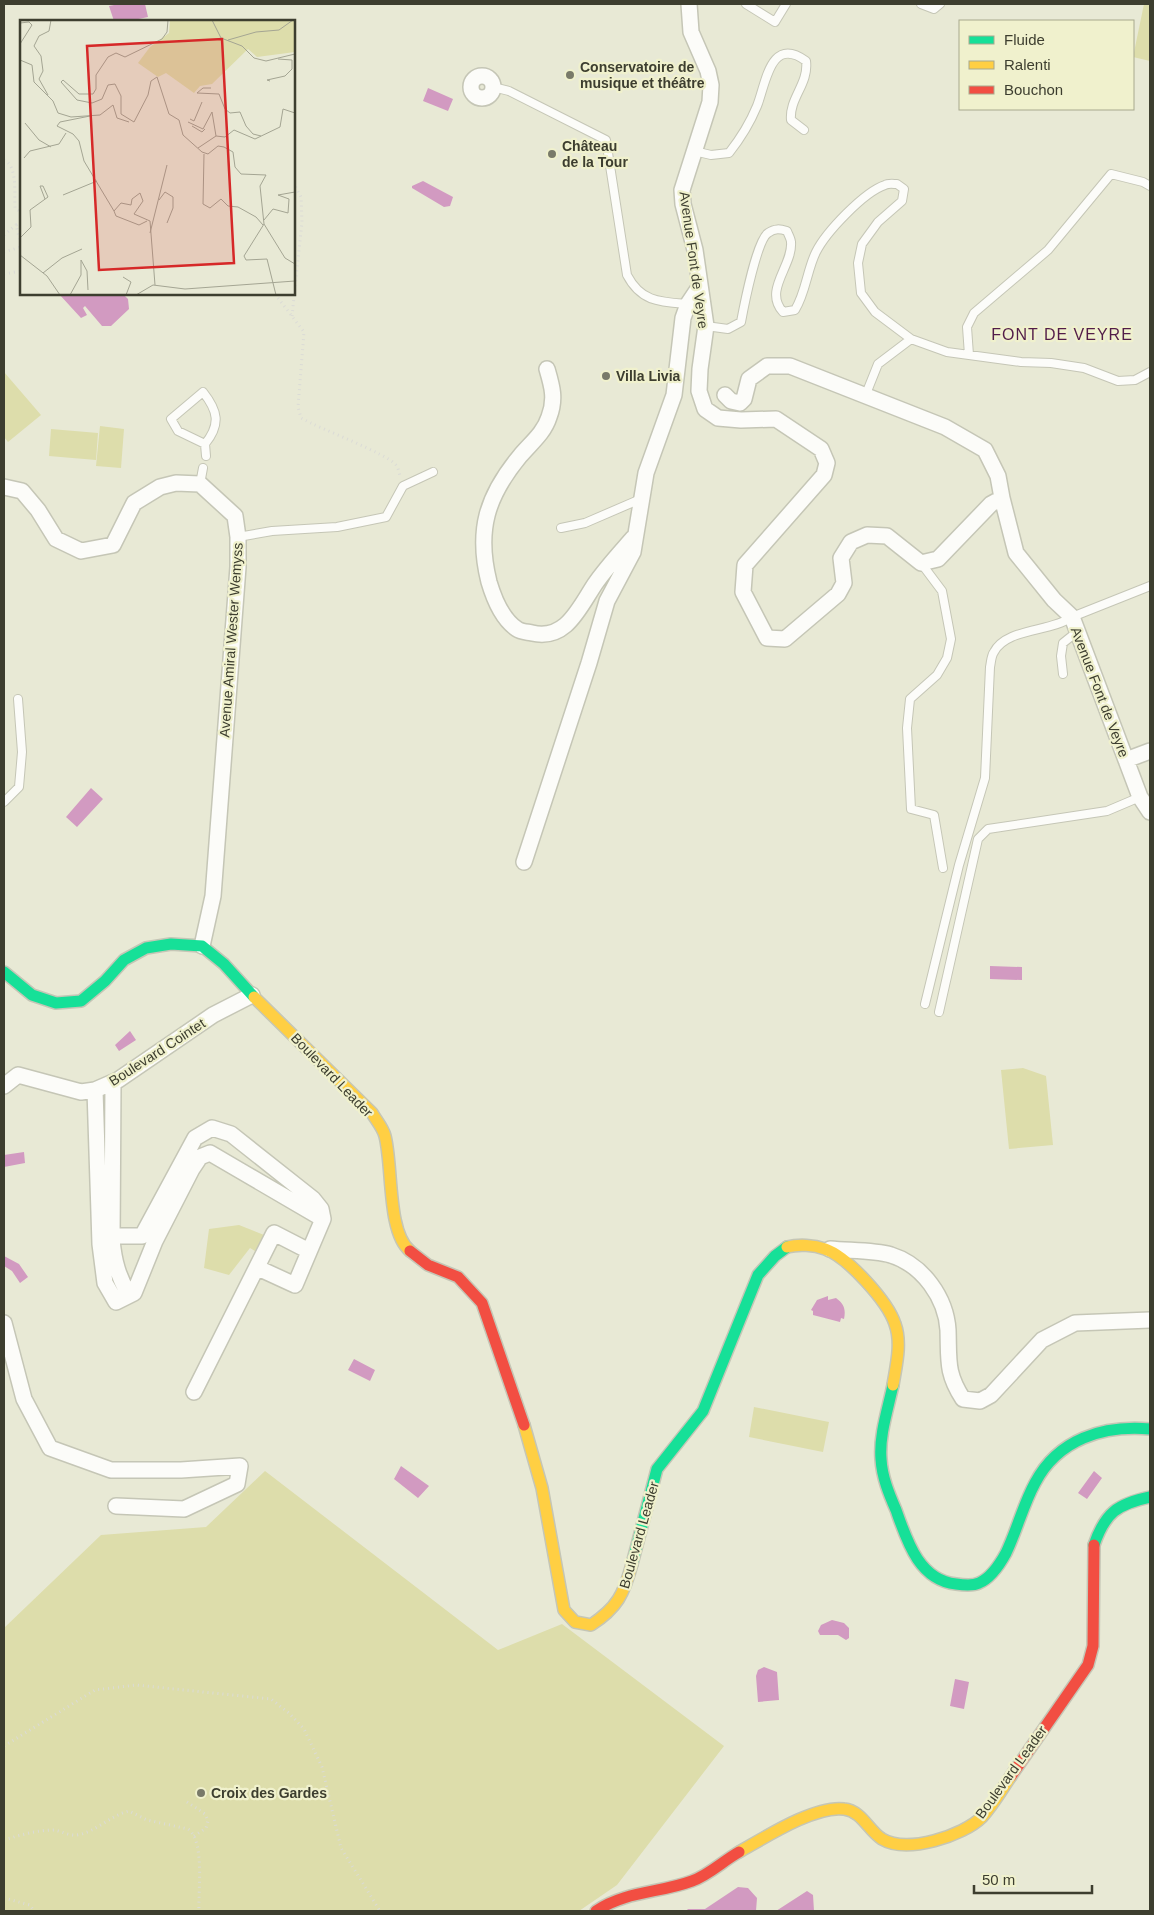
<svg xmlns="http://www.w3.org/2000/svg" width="1154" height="1915" font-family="Arial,sans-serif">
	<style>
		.green { fill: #ddddab }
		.water { fill: #d29ac1 }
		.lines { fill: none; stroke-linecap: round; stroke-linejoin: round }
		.lane-casing { stroke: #c5c6b6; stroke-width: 10 }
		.street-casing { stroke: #c5c6b6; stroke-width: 18 }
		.fast-casing { stroke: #c5c6b6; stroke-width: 14 }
		.slow-casing { stroke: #c5c6b6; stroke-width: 14 }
		.jam-casing { stroke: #c5c6b6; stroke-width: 14 }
		.path { stroke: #dbdbd6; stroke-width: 3; stroke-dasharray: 1 4; stroke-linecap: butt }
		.lane { stroke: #fcfcf9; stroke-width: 8 }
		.street { stroke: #fcfcf9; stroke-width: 15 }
		.fast { stroke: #16e098; stroke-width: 11 }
		.slow { stroke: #ffcf43; stroke-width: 11 }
		.jam { stroke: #f24e42; stroke-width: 11 }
		.poi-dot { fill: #797a69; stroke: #f0f1cd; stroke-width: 2 }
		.labels { text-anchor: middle; stroke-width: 4.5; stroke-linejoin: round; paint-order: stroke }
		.poi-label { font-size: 14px; font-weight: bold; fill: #3d3e2f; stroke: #f0f1cd; text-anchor: start }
		.street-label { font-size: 14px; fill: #3d3e2f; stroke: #f0f1cd }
		.quarter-label { font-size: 16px; letter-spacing: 1px; fill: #521d49; stroke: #f0f1cd }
		.inset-road { fill: none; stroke: #a4a593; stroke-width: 1 }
		.view { fill: #d62828; fill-opacity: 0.15; stroke: #d62828; stroke-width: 2.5 }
		.inset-edge { fill: none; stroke: #3d3e2f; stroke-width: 2.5 }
	</style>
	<rect width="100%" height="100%" fill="#e8e9d5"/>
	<path class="green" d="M 1144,4 L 1150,4 L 1150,61 L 1133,57 Z
		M 4,372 L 41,415 L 8,442 L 4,437 Z
		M 100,426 L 124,429 L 121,468 L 96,466 Z
		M 51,429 L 98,433 L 96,460 L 49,456 Z
		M 1023,1068 L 1046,1076 L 1053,1145 L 1009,1149 L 1001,1070 Z
		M 239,1225 L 264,1235 L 255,1251 L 250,1248 L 229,1275 L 204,1268 L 209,1229 Z
		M 754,1407 L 829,1422 L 823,1452 L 749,1437 Z
		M 265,1471 L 498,1650 L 562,1624 L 724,1746 L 617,1885 L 579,1911 L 4,1911 L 4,1628 L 101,1535 L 206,1527 Z"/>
	<path class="water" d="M 119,4 L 145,4 L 148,17 L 129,21 L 114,21 L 109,6 Z
		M 428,88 L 453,99 L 448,111 L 423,101 Z
		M 423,181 L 453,197 L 450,206 L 444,207 L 412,188 L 412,186 Z
		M 59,294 L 123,294 L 128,299 L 129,309 L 111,326 L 102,326 L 85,306 L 83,308 L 87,315 L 81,318 Z
		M 91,788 L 103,799 L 77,827 L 66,817 Z
		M 990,966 L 1022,967 L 1022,980 L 990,979 Z
		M 130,1031 L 136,1040 L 119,1051 L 115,1045 Z
		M 24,1152 L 25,1163 L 4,1167 L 4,1155 Z
		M 4,1256 L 19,1264 L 28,1277 L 20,1283 L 12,1271 L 4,1266 Z
		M 828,1296 L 828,1300 L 836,1298 C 844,1304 846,1309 844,1319 L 841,1318 L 840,1322 L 813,1315 L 813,1311 L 811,1310 L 817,1300 Z
		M 354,1359 L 375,1370 L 370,1381 L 348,1370 Z
		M 401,1466 L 429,1486 L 418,1498 L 394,1479 Z
		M 1094,1471 L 1102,1478 L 1087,1499 L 1078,1493 Z
		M 832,1620 L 844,1623 L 849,1628 L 849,1638 L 846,1640 L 838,1635 L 820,1635 L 818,1631 L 821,1625 Z
		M 764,1667 L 777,1672 L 779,1700 L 758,1702 L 756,1676 L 758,1670 Z
		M 955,1679 L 969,1682 L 964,1709 L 950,1706 Z
		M 738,1887 L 748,1888 L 757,1898 L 756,1911 L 686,1911 L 688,1909 L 705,1909 Z
		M 807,1891 L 813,1895 L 814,1911 L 776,1911 Z"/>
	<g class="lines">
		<g class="lane-casing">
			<path id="lane" d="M 746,4 L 775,22 L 786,4
				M 921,4 L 934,9 L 940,4
				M 493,87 L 509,91 L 606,140 L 627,275 C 641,302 660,302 688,304
				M 694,151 L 711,155 L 729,153 C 740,139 750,123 757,106 C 766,84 770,35 806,61 C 809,84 789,98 791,120 L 804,130
				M 706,326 L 728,329 L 741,322 C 744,306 757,240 768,233 C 775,228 780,229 787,231 C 788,234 791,239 791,242 C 793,266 763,290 783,312 L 795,310 C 806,292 807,270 816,252 C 826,232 864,192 885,185 C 888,183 894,184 897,184 L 904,189 L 902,201 L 878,222 L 862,244 L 858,263 L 861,293 L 875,312 L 911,339 L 947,352 L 1021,362 L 1051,363 L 1084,368 L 1118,381 L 1135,380 L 1150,372
				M 969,355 L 967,327 L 974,313 L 1048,250 L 1111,174 L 1143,182 L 1150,186
				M 866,394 L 878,364 L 911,339
				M 205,444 L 178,431 L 171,419 L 203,392 C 218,411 221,424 205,444 L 206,456
				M 200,484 L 203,468
				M 561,528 L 585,523 L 643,498
				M 238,537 L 272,531 L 337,527 L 386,517 L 403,486 L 433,472
				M 921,563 L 942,591 L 951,639 L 947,658 L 937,675 L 910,699 L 907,728 L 911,809 L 934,815 L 943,868
				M 1063,674 L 1061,656 L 1063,643 L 1078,631
				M 4,802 L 19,787 L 22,752 L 18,699
				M 925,1004 L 959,865 L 985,778 L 990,667 C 991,663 991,656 994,652 C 1006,628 1051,632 1072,617 L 1150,586
				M 939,1012 L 978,839 L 988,829 L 1107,811 L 1140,797"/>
		</g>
		<g class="street-casing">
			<path id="street" d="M 689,4 L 691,32 L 708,71 L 711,85 L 710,102 L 682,190 L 683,204 L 695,250 L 706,326 L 700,369 L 699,391 L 705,409 L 718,418 L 741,420 L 776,419 L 821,449 L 827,463 L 824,475 L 745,565 L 743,592 L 767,638 L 785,639 L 838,594 L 844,583 L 841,558 L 851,542 L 867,535 L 887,536 L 921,563 L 938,559 L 991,504 L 1002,498 L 1016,553 L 1054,600 L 1072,617 L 1140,797 L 1150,812
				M471 87a11 11 0 1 1 22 0a11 11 0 1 1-22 0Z
				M 547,369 C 552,386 556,399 549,417 C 544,433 531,443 520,456 C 487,496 476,530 489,582 C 494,599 502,619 517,629 C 521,632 528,632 532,633 C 566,641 579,608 595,584 C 606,568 620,553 633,538
				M 725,395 L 731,401 L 740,403 L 744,399 L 749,379 L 767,366 L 790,366 L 945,427 L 985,450 L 998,476 L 1002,498
				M 4,487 L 22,491 L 38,510 L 56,539 L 81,551 L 113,545 L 134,503 L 160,487 L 176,483 L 200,484 L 235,516 L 238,537 L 238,567 L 213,896 L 202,946
				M 1126,760 L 1150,751
				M 524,862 L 589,663 L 607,601 L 633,552 L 646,473 L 674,395 L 683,318 L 688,304 L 700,286
				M 113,1083 L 112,1240 C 114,1261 118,1276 129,1295
				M 4,1086 L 18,1075 L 81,1092 L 95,1090 L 118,1080 L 213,1015 L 252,995
				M 95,1090 L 100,1244 L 105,1283 L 116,1302 L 134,1293 L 155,1241 L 192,1169 L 200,1157 L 210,1153 L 323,1219
				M 112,1236 L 142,1236 L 195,1138 L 212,1128 L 231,1134 L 313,1199 L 321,1209 L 323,1219 L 295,1285 L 258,1268
				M 830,1249 C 850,1251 873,1250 891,1255 C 923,1265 946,1298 948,1330 C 949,1360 946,1373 963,1399 L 980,1401 L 991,1395 L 1042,1340 L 1075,1323 L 1150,1320
				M 4,1323 L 24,1399 L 50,1448 L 111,1470 L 181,1470 L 240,1466 L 237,1484 L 184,1509 L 116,1506
				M 194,1392 L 274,1233 L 309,1251"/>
		</g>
		<g class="fast-casing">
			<path id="fast" d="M 4,972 L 32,995 L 56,1003 L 81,1001 L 105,981 L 124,960 L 146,948 L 171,944 L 202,946 L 224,964 L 254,997
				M 893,1385 C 888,1409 879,1435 881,1459 C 882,1477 889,1494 896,1510 C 907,1541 919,1580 956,1584 C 963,1585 973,1586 979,1583 C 991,1578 1000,1564 1006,1553 C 1017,1530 1023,1505 1035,1483 C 1058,1439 1103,1425 1150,1429
				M 1094,1545 C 1105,1513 1117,1504 1150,1497
				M 632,1564 L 657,1469 L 703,1411 L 758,1275 L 775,1256 L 787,1247"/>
		</g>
		<g class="slow-casing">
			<path id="slow" d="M 254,997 L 372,1113 C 376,1120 383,1128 385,1136 C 393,1167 387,1232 410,1251
				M 787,1247 C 799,1244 814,1245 825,1249 C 848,1257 888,1302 895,1324 C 902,1343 896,1366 893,1385
				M 524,1425 L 542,1488 L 564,1610 L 575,1622 L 591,1625 C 617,1608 624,1594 632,1564
				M 739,1852 C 764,1838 815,1805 844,1809 C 862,1811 868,1830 882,1839 C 907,1854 963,1836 982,1817 C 993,1805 1002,1789 1011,1776"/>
		</g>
		<g class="jam-casing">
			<path id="jam" d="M 410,1251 L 428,1265 L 458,1277 L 482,1303 L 524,1425
				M 1011,1776 L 1088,1665 L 1093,1646 L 1094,1545
				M 596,1911 C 626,1891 660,1893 692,1881 C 709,1875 723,1861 739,1852"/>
		</g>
		<path class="path" d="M 4,160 C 18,166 14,194 15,208 L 21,212
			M 21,221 L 16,225 L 21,244
			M 4,235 L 16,225
			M 4,252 L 21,247
			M 4,274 L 21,271
			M 275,294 L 304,332 L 298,407 L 301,418 C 320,429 386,453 396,465 C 398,467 399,472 400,476
			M 292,316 L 302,222 L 301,197 L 294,184
			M 4,1746 L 95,1690 L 136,1685 L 271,1699 L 289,1713 L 304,1729 L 322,1767 L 341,1848 L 380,1911
			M 187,1802 L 205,1814 L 208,1821 L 206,1828 L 194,1836
			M 4,1840 C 20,1835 37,1830 54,1830 C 61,1831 69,1836 77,1835 C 96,1832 111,1815 129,1811 L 147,1820 L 188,1829 C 205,1841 198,1891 199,1911
			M 4,1898 L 30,1905 L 34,1911"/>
		<use href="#lane" class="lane"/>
		<use href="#street" class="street"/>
		<use href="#fast" class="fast"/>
		<use href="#slow" class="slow"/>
		<use href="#jam" class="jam"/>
	</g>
	<g class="poi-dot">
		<circle cx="570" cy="75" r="5"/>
		<circle cx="552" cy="154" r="5"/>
		<circle cx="606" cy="376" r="5"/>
		<circle cx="201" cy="1793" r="5"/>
	</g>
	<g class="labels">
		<g class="poi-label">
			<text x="580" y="72">Conservatoire de<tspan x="580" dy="16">musique et théâtre</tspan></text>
			<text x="562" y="151">Château<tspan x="562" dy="16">de la Tour</tspan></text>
			<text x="616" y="381">Villa Livia</text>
			<text x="211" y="1798">Croix des Gardes</text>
		</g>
		<g class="street-label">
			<text transform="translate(694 260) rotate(82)" y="5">Avenue Font de Veyre</text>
			<text transform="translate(231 640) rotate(-86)" y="5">Avenue Amiral Wester Wemyss</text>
			<text transform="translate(1100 692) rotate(69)" y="5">Avenue Font de Veyre</text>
			<text transform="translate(157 1052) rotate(-33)" y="5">Boulevard Cointet</text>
			<text transform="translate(332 1075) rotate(46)" y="5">Boulevard Leader</text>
			<text transform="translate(639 1535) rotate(-74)" y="5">Boulevard Leader</text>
			<text transform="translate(1011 1772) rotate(-54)" y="5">Boulevard Leader</text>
		</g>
		<g class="quarter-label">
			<text x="1062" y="340">FONT DE VEYRE</text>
		</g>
	</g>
	<g transform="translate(20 20)">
		<rect width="275" height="275" fill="#e8e9d5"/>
		<path d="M 150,0 L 275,0 L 275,32 L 237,37 L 228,29 L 192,64 L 180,66 L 174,73 L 146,53 L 138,57 L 118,43 L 130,27 L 149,13 Z" fill="#ddddab"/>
		<path class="inset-road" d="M 148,0 L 147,12 L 142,19 L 105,37 L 96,33 L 88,37 L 76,55 L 76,69 L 73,74 L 59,74 L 43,60 L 41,62 L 57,80 L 72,83 L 82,79 L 88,65 L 95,64 L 101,76 L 101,94 L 114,102 L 128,75 L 131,61 L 137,57 L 149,94 L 159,100 L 163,115 L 182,132 L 188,134 L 198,126 L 204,127 L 213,132 L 215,147 L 221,154 L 246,155 L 240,166 L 244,204 L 224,236 L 226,240 L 247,239 L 256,275M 192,0 L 201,18 L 222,26 L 234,38 L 246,41 L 275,34M 0,3 L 9,2 L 12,5 L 0,24M 208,20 L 236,12 L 259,10 L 273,0M 0,40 L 12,45 L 14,62 L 33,81 L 38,93 L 51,97 L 80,95 L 93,85 L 97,98 L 109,102M 250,61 L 247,60 L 265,56 L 272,49 L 272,40 L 258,39M 191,68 L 183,68 L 177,73 L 199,74 L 205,89 L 210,93 L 220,92 L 226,106 L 233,114 L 241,116M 28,75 L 19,59 L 23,51 L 21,36 L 14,26 L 19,16 L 29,11 L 31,0M 70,96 L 40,102 L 37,106 L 53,114 L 59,121 L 64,141 L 94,191 L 101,183 L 111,185 L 112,179 L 120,173 L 123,181 L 114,194 L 130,201 L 135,265M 170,99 L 174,101 L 182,82M 168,102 L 183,109 L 192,92 L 196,116M 5,103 L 19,120 L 31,127M 172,106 L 182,112 L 185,109M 178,128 L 196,116 L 205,117 L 214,110 L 235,119 L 260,107 L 263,89 L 275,93M 184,134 L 183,184 L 190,188 L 201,179 L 208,186 L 218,187 L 236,197 L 243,205M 4,138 L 10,131 L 39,124 L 46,113M 43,175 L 77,161M 139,180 L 145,172 L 153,177 L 153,188 L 147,203M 94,191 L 96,196 L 119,205 L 127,201M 244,200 L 253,189 L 268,193 L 269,179 L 258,175 L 275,172M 244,204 L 265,238 L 275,244M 130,213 L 147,145M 0,218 L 11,207 L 10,190 L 28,177 L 23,166 L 20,166 L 25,179M 0,235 L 27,256 L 40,275M 23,253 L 42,238 L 62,229M 103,257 L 111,262 L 106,275M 50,275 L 61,255 L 61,240 L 67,251 L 68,270M 116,275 L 133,265 L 165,269 L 275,261"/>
		<path class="view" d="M 202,19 L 214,243 L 79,250 L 67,26 Z"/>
		<rect width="275" height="275" class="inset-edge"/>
	</g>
	<rect width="1154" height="1915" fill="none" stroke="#3d3e2f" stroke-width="10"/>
	<rect x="959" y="20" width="175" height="90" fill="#f0f1cd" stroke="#a8a98e"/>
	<rect x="969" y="36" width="25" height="8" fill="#16e098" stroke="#a8a98e"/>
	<text x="1004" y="45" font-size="15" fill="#3d3e2f">Fluide</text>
	<rect x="969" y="61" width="25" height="8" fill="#ffcf43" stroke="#a8a98e"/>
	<text x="1004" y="70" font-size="15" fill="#3d3e2f">Ralenti</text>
	<rect x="969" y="86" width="25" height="8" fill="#f24e42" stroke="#a8a98e"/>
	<text x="1004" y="95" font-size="15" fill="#3d3e2f">Bouchon</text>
	<path d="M974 1885v8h118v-8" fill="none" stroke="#3d3e2f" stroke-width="2.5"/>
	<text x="982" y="1885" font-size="15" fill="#3d3e2f" stroke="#f0f1cd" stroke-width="4" paint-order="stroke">50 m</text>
</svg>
